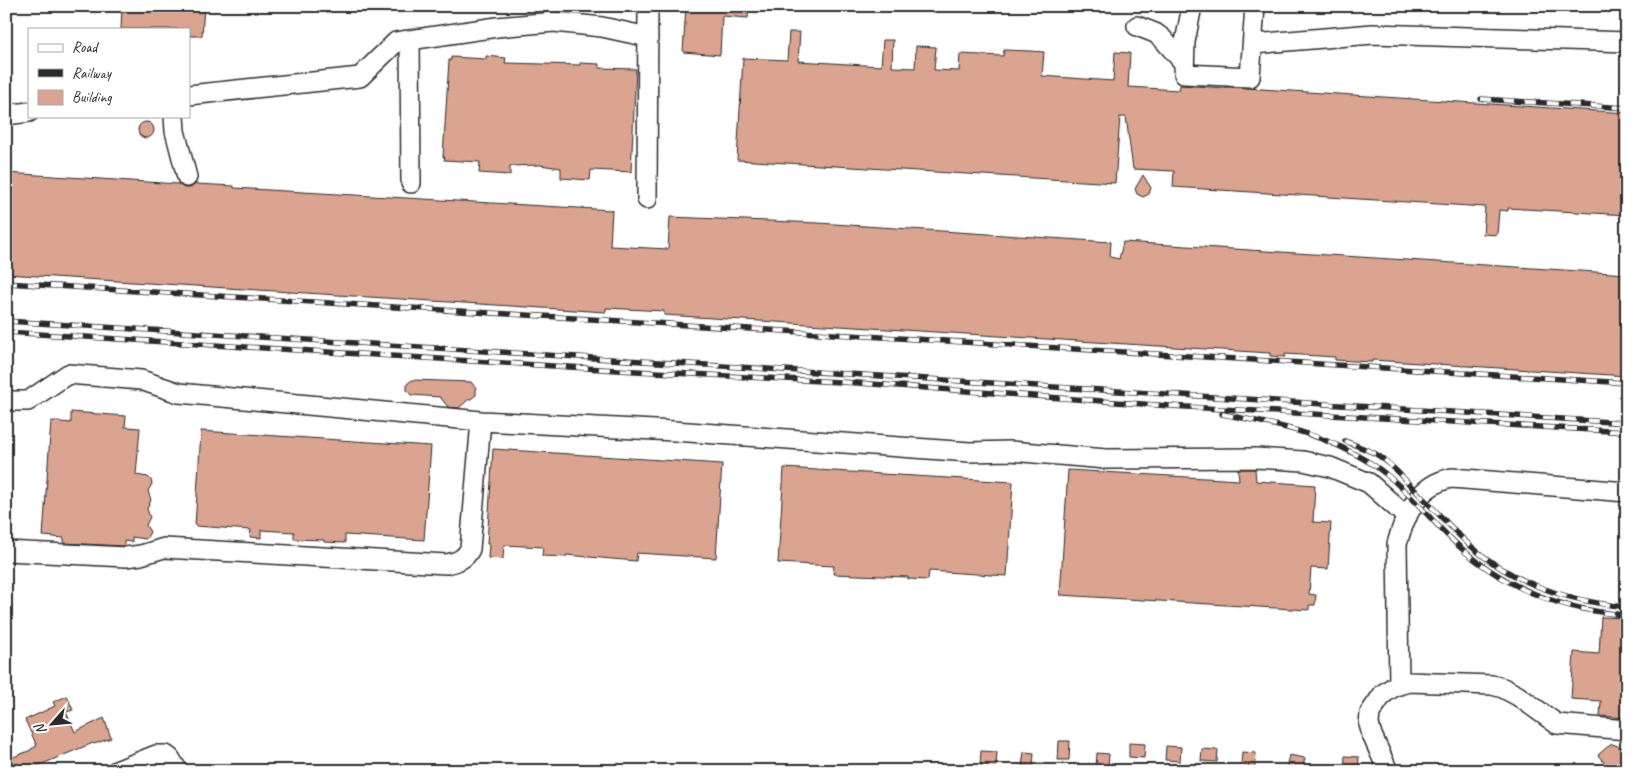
<svg xmlns="http://www.w3.org/2000/svg" width="1633" height="777" font-family="Caveat,sans-serif">
	<style>
		.building { fill: #daa491; stroke: #2b2b2b }
		.lines { fill: none; stroke-linecap: round; stroke-linejoin: round }
		.minor-casing { stroke: #2b2b2b; stroke-width: 22 }
		.minor { stroke: #fff; stroke-width: 19 }
		.rail-casing { stroke: #2b2b2b; stroke-width: 5.5 }
		.rail { stroke: #fff; stroke-width: 4; stroke-dasharray: 11; stroke-linecap: butt }
	</style>
	<rect width="100%" height="100%" fill="#fff"/>
	<filter id="ink" filterUnits="userSpaceOnUse"><feTurbulence type="fractalNoise" baseFrequency=".02" numOctaves="2"/><feDisplacementMap in="SourceGraphic" scale="10" xChannelSelector="R" yChannelSelector="G"/><feConvolveMatrix kernelMatrix="1 2 1 2 8 2 1 2 1" color-interpolation-filters="sRGB"/></filter>
	<g filter="url(#ink)">
		<path class="building" d="M 122,6 L 204,6 L 202,36 L 189,36 L 189,29 L 121,29 Z
			M 686,6 L 749,6 L 748,18 L 722,16 L 720,55 L 683,52 Z
			M 789,32 L 800,32 L 798,61 L 881,66 L 883,40 L 893,40 L 892,67 L 915,68 L 916,46 L 936,47 L 934,70 L 959,71 L 960,54 L 1003,56 L 1004,50 L 1030,51 L 1044,52 L 1042,76 L 1113,81 L 1115,52 L 1130,53 L 1128,87 L 1179,90 L 1180,85 L 1225,88 L 1225,87 L 1231,87 L 1627,113 L 1627,215 L 1508,208 L 1508,211 L 1499,210 L 1497,235 L 1483,234 L 1485,207 L 1173,187 L 1174,171 L 1133,169 L 1126,117 L 1120,117 L 1115,183 L 737,160 L 743,58 L 787,60 Z
			M 486,56 L 506,58 L 505,63 L 580,65 L 580,63 L 599,64 L 599,68 L 636,69 L 631,172 L 591,170 L 590,180 L 561,178 L 561,168 L 540,165 L 510,166 L 510,175 L 479,173 L 480,162 L 444,160 L 445,157 L 443,157 L 449,60 L 451,60 L 451,57 L 486,59 Z
			M138 130a8 8 0 1 1 16 0a8 8 0 1 1-16 0Z
			M 6,173 L 178,184 L 184,188 L 190,188 L 196,184 L 234,186 L 234,188 L 612,210 L 610,246 L 668,249 L 670,217 L 818,223 L 1111,242 L 1110,257 L 1119,259 L 1123,242 L 1627,274 L 1627,376 L 1372,360 L 1372,362 L 1335,360 L 1335,357 L 1285,354 L 1285,357 L 1270,356 L 1270,353 L 664,315 L 664,311 L 606,308 L 606,312 L 6,274 Z
			M 1143,175 L 1151,188 L 1149,194 L 1143,197 L 1137,194 L 1135,189 Z
			M 412,380 L 471,382 L 476,388 L 476,395 L 471,399 L 469,399 L 459,408 L 448,407 L 440,397 L 411,395 L 407,390 L 407,384 Z
			M 71,412 L 126,416 L 125,427 L 140,428 L 136,475 L 148,477 L 151,480 L 152,484 L 148,491 L 151,500 L 147,509 L 150,517 L 146,525 L 150,532 L 146,539 L 132,537 L 132,542 L 124,541 L 124,546 L 64,543 L 64,538 L 43,536 L 51,421 L 71,423 Z
			M 201,431 L 431,446 L 424,540 L 345,535 L 345,543 L 324,542 L 324,540 L 294,539 L 294,532 L 261,530 L 261,538 L 250,537 L 251,530 L 195,526 Z
			M 493,449 L 722,464 L 716,558 L 637,553 L 636,561 L 566,555 L 566,557 L 542,556 L 543,547 L 504,545 L 503,559 L 488,558 L 489,544 L 487,544 Z
			M 784,468 L 1013,482 L 1007,576 L 929,571 L 928,580 L 908,579 L 908,577 L 833,574 L 834,566 L 778,563 Z
			M 1238,469 L 1255,469 L 1256,481 L 1315,485 L 1313,522 L 1331,523 L 1328,569 L 1311,568 L 1309,594 L 1316,595 L 1315,605 L 1309,605 L 1309,610 L 1060,595 L 1068,470 L 1239,480 Z
			M 1601,617 L 1627,618 L 1627,718 L 1600,716 L 1601,701 L 1571,699 L 1574,652 L 1599,654 Z
			M 67,696 L 73,710 L 66,712 L 75,732 L 104,718 L 111,738 L 94,744 L 93,743 L 25,771 L 6,771 L 6,760 L 31,750 L 31,749 L 37,746 L 25,720 L 55,706 L 53,702 Z
			M 1059,741 L 1070,741 L 1069,760 L 1058,760 Z
			M 1129,743 L 1145,744 L 1144,758 L 1129,757 Z
			M 1612,744 L 1621,747 L 1625,754 L 1623,762 L 1614,768 L 1606,765 L 1598,755 L 1606,748 Z
			M 1166,746 L 1181,747 L 1180,761 L 1165,760 Z
			M 1202,749 L 1218,750 L 1217,762 L 1201,761 Z
			M 981,751 L 997,752 L 996,766 L 980,765 Z
			M 1024,752 L 1034,753 L 1033,767 L 1022,766 Z
			M 1242,752 L 1256,753 L 1255,767 L 1241,765 Z
			M 1097,753 L 1109,754 L 1108,768 L 1096,767 Z
			M 1289,755 L 1305,758 L 1302,771 L 1286,768 Z
			M 1345,756 L 1359,757 L 1358,771 L 1344,771 Z"/>
		<g class="lines">
			<g class="minor-casing">
				<path id="minor" d="M 1192,6 L 1185,42 L 1184,74 L 1250,77 L 1255,6
					M 1137,26 L 1155,33 L 1162,38 L 1184,63
					M 410,40 L 411,183
					M 1253,44 L 1373,34 L 1627,42
					M 189,95 L 360,77 L 396,42 L 497,27 L 554,22 L 602,27 L 648,37
					M 6,115 L 29,112
					M 174,116 L 175,131 L 187,177
					M 647,199 L 648,6
					M 6,401 L 28,401 L 68,374 L 141,380 L 179,393 L 481,421 L 674,431 L 970,452 L 1010,451 L 1106,459 L 1256,458 L 1303,461 L 1330,467 L 1369,483 L 1407,517
					M 6,551 L 126,557 L 141,555 L 164,548 L 446,564 C 457,562 465,559 470,549 L 481,421
					M 1399,685 L 1397,544 C 1405,514 1419,484 1452,478 L 1627,492
					M 116,771 L 156,755 L 166,755 L 170,758 L 178,771
					M 1388,771 L 1372,735 L 1369,724 L 1370,713 L 1383,694 L 1395,686 L 1409,682 L 1492,685 L 1503,688 L 1518,696 L 1557,724 L 1627,730"/>
			</g>
			<use href="#minor" class="minor"/>
			<g class="rail-casing">
				<path id="rail" d="M 1481,99 L 1627,108
					M 6,283 L 1627,383
					M 6,321 L 1627,423
					M 6,332 L 617,370 L 858,383 L 1170,406 L 1627,432
					M 1222,414 C 1277,425 1324,433 1372,464 C 1401,483 1423,511 1447,535 C 1497,585 1556,610 1627,615
					M 1345,441 C 1355,445 1366,449 1376,454 C 1391,463 1401,476 1413,488 C 1429,504 1445,521 1461,537 C 1506,581 1565,601 1627,607"/>
			</g>
			<use href="#rail" class="rail"/>
		</g>
	</g>
	<rect width="1633" height="777" fill="none" stroke="#fff" stroke-width="25"/>
	<rect x="12" y="12" width="1608" height="752" fill="none" stroke="#2b2b2b" stroke-width="2" filter="url(#ink)"/>
	<rect x="28" y="28" width="162" height="90" fill="#ffffff" stroke="#aaaaaa"/>
	<rect x="38" y="44" width="25" height="8" fill="#ffffff" stroke="#aaaaaa"/>
	<text x="72" y="52" font-size="15" fill="#2b2b2b">Road</text>
	<rect x="38" y="69" width="25" height="8" fill="#2b2b2b" stroke="#aaaaaa"/>
	<text x="72" y="78" font-size="15" fill="#2b2b2b">Railway</text>
	<rect x="38" y="90" width="25" height="15" fill="#daa491" stroke="#aaaaaa"/>
	<text x="72" y="102" font-size="15" fill="#2b2b2b">Building</text>
	<g transform="translate(52 724) rotate(243)" stroke="#ffffff" stroke-width="4" paint-order="stroke">
	<path d="M0-4L9 19L0 12L-9 19Z" fill="#2b2b2b"/>
	<text y="-8" font-size="14" font-weight="bold" text-anchor="middle" fill="#2b2b2b">N</text>
	</g>
</svg>
